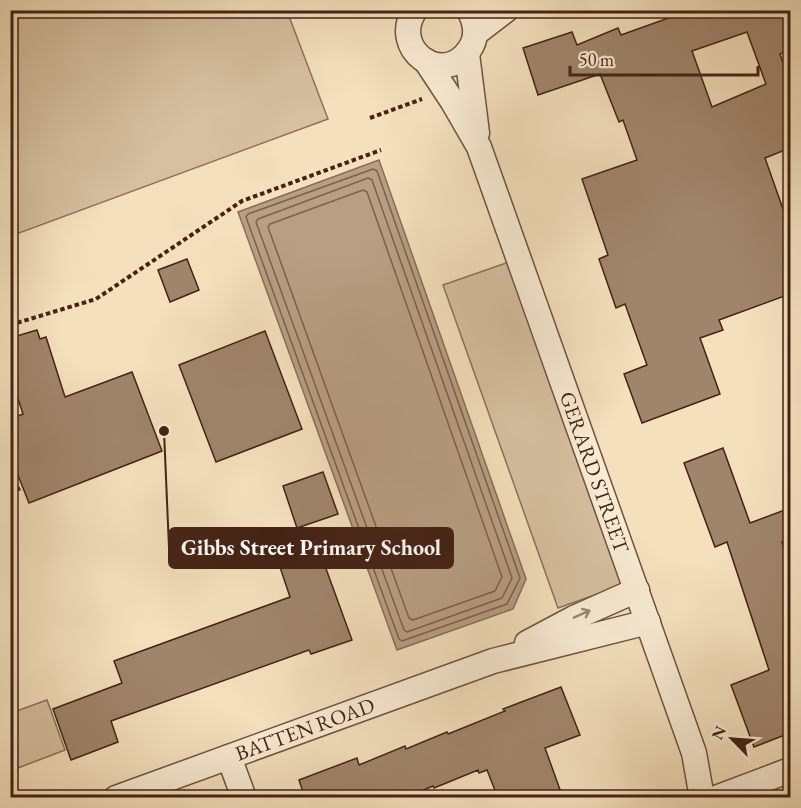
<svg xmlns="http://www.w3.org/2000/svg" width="801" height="808" font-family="'EB Garamond',serif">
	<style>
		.green { fill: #d6c0a0; stroke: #8d715a; stroke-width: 1.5 }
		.water { fill: #b89f84; stroke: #8a6d58; stroke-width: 1.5 }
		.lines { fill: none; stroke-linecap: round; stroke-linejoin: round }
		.shore { stroke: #7e604c; stroke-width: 1.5 }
		.building { fill: #a0856c; stroke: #442215; stroke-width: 1.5; fill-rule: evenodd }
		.minor-casing { stroke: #70523f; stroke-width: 27 }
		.path { stroke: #442215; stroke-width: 4; stroke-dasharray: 4.5 3; stroke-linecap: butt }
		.minor { stroke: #f8ebd4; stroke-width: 24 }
		.oneway { stroke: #9e8674 }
		.labels { text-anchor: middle; stroke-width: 5; stroke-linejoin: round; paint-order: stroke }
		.street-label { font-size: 21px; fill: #442215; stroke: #f8ebd4 }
		.leader { fill: none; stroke: #442215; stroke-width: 2 }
		.callout-dot { fill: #442215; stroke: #f8ebd4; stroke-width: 2 }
		.callout { fill: #442215; stroke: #442215; stroke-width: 2 }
		.callout-label { font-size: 22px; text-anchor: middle; font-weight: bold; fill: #fff }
	</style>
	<rect width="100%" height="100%" fill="#f4e0bd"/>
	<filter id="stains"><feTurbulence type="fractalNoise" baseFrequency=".00333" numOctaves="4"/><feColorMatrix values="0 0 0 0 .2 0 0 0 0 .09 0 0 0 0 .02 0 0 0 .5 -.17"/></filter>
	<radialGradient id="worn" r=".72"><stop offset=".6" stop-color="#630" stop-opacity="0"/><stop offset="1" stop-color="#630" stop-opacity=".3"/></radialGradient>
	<path class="green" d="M 11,10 L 287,11 L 328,119 L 11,236 Z
		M 509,262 L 623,585 L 558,608 L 443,285 Z
		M 47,700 L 65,750 L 18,768 L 11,748 L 11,713 Z"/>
	<path class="water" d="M 379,160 L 526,579 L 513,609 L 397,650 L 238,212 Z"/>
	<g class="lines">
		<path class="shore" d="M 373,169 L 377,171 L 520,578 L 507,604 L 402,641 L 399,639 L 246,217 L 248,214 Z
			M 368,178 L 372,180 L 512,578 L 502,598 L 407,632 L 404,630 L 256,222 L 258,219 Z
			M 363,190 L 367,192 L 502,577 L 495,591 L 413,620 L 409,618 L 268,227 L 270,224 Z"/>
	</g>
	<path class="building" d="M 691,10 L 790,10 L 790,50 L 780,54 L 790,85 L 790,148 L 765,158 L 790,229 L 790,294 L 719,320 L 723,330 L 700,338 L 720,394 L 642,423 L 624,374 L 647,365 L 625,304 L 616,308 L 599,259 L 608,255 L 582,179 L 637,160 L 623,120 L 619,122 L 600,74 L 538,95 L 523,48 L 572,32 L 577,45 L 618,28 L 621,35 ZM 747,32 L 766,84 L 712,107 L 692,51 Z
		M 187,259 L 199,290 L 170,302 L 158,270 Z
		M 37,330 L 40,339 L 46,337 L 65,397 L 132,372 L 162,451 L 29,503 L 10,455 L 10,419 L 23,414 L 10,374 L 10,338 Z
		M 265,331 L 302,429 L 216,462 L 179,365 Z
		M 723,448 L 750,523 L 790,508 L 790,539 L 782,542 L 790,568 L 790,733 L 754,747 L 731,685 L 769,670 L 727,542 L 715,547 L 684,463 Z
		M 323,472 L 338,514 L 297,528 L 283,486 Z
		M 313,533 L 352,640 L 311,654 L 309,650 L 111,721 L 118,742 L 71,760 L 53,709 L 122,683 L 114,661 L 290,597 L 273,546 Z
		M 561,687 L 580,735 L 545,748 L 563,798 L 498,798 L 487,770 L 479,773 L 478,770 L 434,788 L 433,786 L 405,798 L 305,798 L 299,780 L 357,758 L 359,765 L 405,746 L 406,749 L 447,732 L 448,734 L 505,711 L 503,709 Z"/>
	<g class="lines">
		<g class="minor-casing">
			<g id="minor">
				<path d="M 415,10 C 389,49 443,88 469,50 C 478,38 476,23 469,10"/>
				<path d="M 476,33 L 506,10"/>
				<path d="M 467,54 L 477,133"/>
				<path id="s1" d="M 426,61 L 453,102 L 479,147 L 694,753 L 702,798"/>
				<path d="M 527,643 L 574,618 L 637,590"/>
				<path d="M 229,757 L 244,798"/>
				<path id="s2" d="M 116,798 L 493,661 L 648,622"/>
				<path d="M 716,798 L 790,770"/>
			</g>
		</g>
		<path class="path" d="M 370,118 L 422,99
			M 10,325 L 96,299 L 242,201 L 381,150
			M 10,466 L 19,491"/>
		<use href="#minor" class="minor"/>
	</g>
	<defs><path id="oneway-shaft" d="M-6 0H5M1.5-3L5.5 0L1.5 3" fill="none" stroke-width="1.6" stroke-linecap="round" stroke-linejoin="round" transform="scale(1.5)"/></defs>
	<use class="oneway" href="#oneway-shaft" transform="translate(582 614) rotate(-24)"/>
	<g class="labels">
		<g class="street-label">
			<text dy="7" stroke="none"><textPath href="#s1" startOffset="446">GERARD STREET</textPath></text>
			<text dy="7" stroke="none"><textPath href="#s2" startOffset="201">BATTEN ROAD</textPath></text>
		</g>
	</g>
	<path class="leader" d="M164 431L169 548"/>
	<circle class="callout-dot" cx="164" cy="431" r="6"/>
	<rect class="callout" x="169" y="528" width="284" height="40" rx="6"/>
	<g class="callout-label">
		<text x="311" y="555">Gibbs Street Primary School</text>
	</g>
	<rect width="801" height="808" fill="none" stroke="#f4e0bd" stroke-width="36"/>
	<rect x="12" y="12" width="777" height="784" fill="none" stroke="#442215" stroke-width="3"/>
	<rect x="18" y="18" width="765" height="772" fill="none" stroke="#442215" stroke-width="1.5"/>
	<g transform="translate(732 739) rotate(295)" stroke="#f8ebd4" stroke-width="4.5" paint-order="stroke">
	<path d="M0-4.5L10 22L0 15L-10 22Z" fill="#442215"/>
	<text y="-9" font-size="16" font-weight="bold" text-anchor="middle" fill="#442215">N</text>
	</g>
	<path d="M570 66v9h188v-9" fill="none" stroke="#442215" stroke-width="3"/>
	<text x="579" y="66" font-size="18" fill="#442215" stroke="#f8ebd4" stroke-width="4.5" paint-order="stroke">50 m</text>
	<rect width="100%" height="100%" filter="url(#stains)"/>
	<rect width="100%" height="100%" fill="url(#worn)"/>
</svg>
